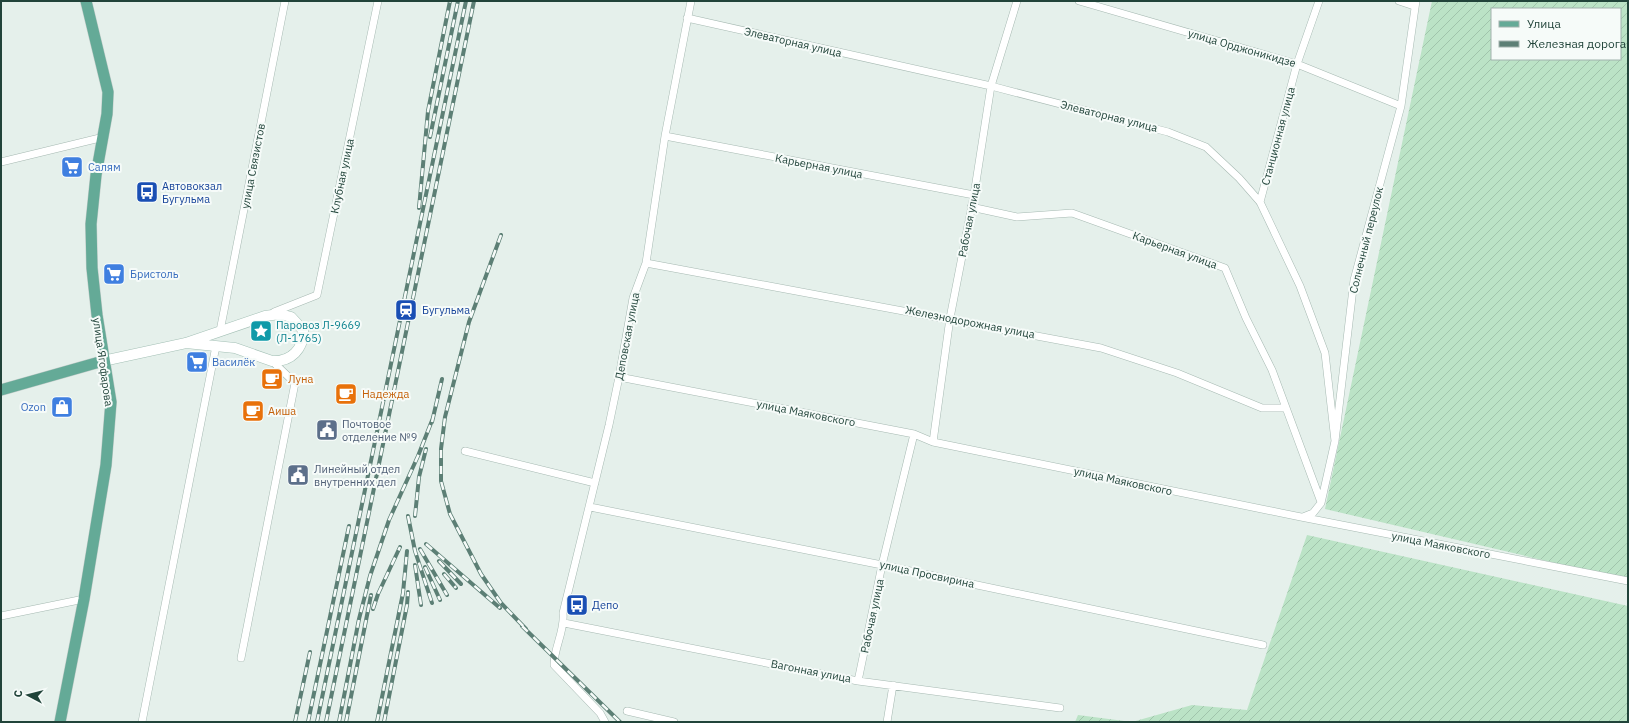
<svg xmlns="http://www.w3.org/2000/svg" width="1629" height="723" font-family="'IBM Plex Sans',sans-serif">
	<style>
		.garden { fill: url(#garden-furrows); fill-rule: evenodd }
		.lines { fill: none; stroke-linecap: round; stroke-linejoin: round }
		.street-casing { stroke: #a6b9b2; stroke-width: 8 }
		.secondary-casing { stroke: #a4c0b6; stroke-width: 11 }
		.primary-casing { stroke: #c1cbc8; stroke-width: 12 }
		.street { stroke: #fff; stroke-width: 7 }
		.secondary { stroke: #fff; stroke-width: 10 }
		.primary { stroke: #64aa97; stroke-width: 11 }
		.rail-casing { stroke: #5c7f75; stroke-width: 4 }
		.rail { stroke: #f6fbf9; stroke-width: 2.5; stroke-dasharray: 8; stroke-linecap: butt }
		.labels { text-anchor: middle; stroke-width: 4; stroke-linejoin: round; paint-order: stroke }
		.street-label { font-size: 11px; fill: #21443a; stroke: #f6fbf9 }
		.shop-label { font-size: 11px; fill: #366cbe; stroke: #f6fbf9; text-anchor: start }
		.transit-label { font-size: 11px; fill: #164399; stroke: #f6fbf9; text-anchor: start }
		.culture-label { font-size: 11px; fill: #0d838f; stroke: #f6fbf9; text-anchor: start }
		.food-label { font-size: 11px; fill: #c56008; stroke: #f6fbf9; text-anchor: start }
		.service-label { font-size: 11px; fill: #4e5e75; stroke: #f6fbf9; text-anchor: start }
	</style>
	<defs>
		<pattern id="garden-furrows" width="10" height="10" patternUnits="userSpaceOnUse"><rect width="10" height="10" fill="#bbe3c6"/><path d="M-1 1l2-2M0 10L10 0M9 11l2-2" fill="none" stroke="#a0c4ab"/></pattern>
	</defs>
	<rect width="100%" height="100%" fill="#e5f0eb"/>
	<path class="garden" d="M 1432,1 L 1628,1 L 1628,580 L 1325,509 ZM 1492,9 L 1620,9 L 1620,59 L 1492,59 Z
		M 1307,535 L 1628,606 L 1628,722 L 1075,722 L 1078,715 L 1132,722 L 1192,705 L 1247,710 Z"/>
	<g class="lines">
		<g class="street-casing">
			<path id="street" d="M 1079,1 L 1297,64 L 1401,106
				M 1399,1 L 1414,6
				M 687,18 L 991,86 L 1168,132 L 1206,147 L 1239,178 L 1260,202 L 1300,286 L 1325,353 L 1335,441
				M 665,136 L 974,195
				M 1,162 L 104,137
				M 1260,202 L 1297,64 L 1319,1
				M 971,207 L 1017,217 L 1072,213 L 1225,268 L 1246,318 L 1272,370 L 1321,502
				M 646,263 L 1101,348 L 1177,373 L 1262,408 L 1285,408
				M 274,312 L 317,295 L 378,1
				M 220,331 L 285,1
				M 619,377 L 914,434 L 933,442 L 1301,517 L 1628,581
				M 933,442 L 950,318 L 974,195 L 991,86 L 1017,1
				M 465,451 L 595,483
				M 590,507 L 882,565 L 1263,645
				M 1303,517 L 1313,513 L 1321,503 L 1335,441 L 1354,280 L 1401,106 L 1416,1
				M 1,616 L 84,599
				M 564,623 L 858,681 L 1060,708
				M 241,658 L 295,383 L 272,361
				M 858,681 L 882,565 L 914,434
				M 627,711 L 674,722
				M 142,722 L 216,346
				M 605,722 L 600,713 L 554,665 C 554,647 565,631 563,613 L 609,425 L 619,377 L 633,298 L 646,263 L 665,136 L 691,1
				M 887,722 L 893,685"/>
		</g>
		<g class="secondary-casing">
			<path id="secondary" d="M 103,361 L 186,343 L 265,316 L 280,314 L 291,317 L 303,330 C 304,349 291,362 272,361 L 235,348 L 186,343"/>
		</g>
		<g class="primary-casing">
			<path id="primary" d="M 1,390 L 103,361
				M 60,722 L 84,599 L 106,465 L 111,402 L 97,315 L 92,268 L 91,224 L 96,175 L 107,114 L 108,92 L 86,1"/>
		</g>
		<use href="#street" class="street"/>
		<use href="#secondary" class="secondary"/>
		<use href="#primary" class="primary"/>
		<g class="rail-casing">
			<path id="rail" d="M 430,137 L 458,1
				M 419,208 L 428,111 L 450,1
				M 501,235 L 469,322 L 445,417 L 441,449 L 441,481 L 450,514 L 481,574 L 501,603 L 526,629
				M 432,422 L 442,379
				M 408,516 L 415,551 L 432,603
				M 415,516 L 419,477 L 426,449
				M 426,544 L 500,608
				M 420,549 L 447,595
				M 439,561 L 461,584
				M 415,565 L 421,605
				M 425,567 L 440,600
				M 444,574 L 456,588
				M 373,609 L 378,594 L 400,547
				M 522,626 L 620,722
				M 295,722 L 310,652
				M 308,722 L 349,526
				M 317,722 L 466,1
				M 326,722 L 474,1
				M 339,722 L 359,619 L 370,576 L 389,520 L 418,456 L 433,418
				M 346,722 L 371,595
				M 377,722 L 403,593 L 407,551
				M 384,722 L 407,605 L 408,592"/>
		</g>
		<use href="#rail" class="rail"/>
	</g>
	<defs>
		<g id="supermarket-square" transform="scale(1.15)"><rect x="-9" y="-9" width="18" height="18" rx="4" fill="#3f7fe0" stroke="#f6fbf9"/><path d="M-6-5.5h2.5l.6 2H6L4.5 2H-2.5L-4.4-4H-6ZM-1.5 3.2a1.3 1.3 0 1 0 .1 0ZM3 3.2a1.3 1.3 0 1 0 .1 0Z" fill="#fff"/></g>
		<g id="bus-square" transform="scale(1.15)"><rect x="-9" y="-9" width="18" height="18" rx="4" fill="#1a4fb4" stroke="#f6fbf9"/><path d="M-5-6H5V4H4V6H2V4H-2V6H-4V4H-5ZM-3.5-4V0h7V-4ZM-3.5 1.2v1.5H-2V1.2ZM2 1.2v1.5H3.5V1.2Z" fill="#fff"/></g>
		<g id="station-square" transform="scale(1.15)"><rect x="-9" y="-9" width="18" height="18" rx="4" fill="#1a4fb4" stroke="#f6fbf9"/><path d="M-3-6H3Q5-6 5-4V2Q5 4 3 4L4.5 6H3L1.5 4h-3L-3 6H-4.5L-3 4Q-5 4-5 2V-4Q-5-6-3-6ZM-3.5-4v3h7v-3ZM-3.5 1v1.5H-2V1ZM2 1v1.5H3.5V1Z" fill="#fff"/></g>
		<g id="sight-square" transform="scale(1.15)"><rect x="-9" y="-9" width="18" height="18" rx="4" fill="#0f9aa8" stroke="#f6fbf9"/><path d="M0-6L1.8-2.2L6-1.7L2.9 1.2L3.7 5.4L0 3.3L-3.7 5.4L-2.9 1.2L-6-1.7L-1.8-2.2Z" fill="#fff"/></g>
		<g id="cafe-square" transform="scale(1.15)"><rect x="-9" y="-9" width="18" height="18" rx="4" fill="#e8710a" stroke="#f6fbf9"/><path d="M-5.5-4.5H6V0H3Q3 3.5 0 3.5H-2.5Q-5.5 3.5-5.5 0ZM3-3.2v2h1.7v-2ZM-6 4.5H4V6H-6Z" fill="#fff"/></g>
		<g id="shop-square" transform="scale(1.15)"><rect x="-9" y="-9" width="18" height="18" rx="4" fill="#3f7fe0" stroke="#f6fbf9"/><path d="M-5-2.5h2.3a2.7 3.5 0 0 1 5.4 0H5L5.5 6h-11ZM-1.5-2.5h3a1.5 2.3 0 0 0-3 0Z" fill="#fff"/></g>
		<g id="civic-square" transform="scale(1.15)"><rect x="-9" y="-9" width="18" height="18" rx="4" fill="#5c6f8a" stroke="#f6fbf9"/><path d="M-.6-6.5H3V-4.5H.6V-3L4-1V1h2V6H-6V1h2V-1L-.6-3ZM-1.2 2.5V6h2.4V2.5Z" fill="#fff"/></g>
	</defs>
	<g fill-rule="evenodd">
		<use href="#supermarket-square" x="72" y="167"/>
		<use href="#bus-square" x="147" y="192"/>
		<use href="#supermarket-square" x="114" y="274"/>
		<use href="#station-square" x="406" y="310"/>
		<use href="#sight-square" x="261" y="331"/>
		<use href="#supermarket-square" x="197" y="362"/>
		<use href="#cafe-square" x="272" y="379"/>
		<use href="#cafe-square" x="346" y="394"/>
		<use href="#shop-square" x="62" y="407"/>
		<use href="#cafe-square" x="253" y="411"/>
		<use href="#civic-square" x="327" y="430"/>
		<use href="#civic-square" x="298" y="475"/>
		<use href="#bus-square" x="577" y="605"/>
	</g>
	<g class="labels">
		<g class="street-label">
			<text transform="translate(793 42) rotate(13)" y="4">Элеваторная улица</text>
			<text transform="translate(1242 48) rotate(16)" y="4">улица Орджоникидзе</text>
			<text transform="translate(1109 116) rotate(14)" y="4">Элеваторная улица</text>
			<text transform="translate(1278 136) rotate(-75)" y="4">Станционная улица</text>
			<text transform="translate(253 166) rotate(-79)" y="4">улица Связистов</text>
			<text transform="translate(819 166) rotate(11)" y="4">Карьерная улица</text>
			<text transform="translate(342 176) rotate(-78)" y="4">Клубная улица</text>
			<text transform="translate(969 220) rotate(-79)" y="4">Рабочая улица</text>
			<text transform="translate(1366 240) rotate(-76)" y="4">Солнечный переулок</text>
			<text transform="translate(1175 250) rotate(20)" y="4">Карьерная улица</text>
			<text transform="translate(970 322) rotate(11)" y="4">Железнодорожная улица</text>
			<text transform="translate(627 336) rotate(-79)" y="4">Деповская улица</text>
			<text transform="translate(103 362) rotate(82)" y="4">улица Ягофарова</text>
			<text transform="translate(806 413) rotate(11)" y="4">улица Маяковского</text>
			<text transform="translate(1123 481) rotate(12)" y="4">улица Маяковского</text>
			<text transform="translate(1441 545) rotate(11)" y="4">улица Маяковского</text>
			<text transform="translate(927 574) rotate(12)" y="4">улица Просвирина</text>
			<text transform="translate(872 616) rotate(-78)" y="4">Рабочая улица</text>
			<text transform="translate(811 671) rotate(11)" y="4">Вагонная улица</text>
		</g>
		<g class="shop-label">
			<text x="88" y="171">Салям</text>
			<text x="130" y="278">Бристоль</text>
			<text x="212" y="366">Василёк</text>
			<text x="46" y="411" text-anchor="end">Ozon</text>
		</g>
		<g class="transit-label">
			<text x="162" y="190">Автовокзал<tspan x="162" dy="13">Бугульма</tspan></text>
			<text x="422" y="314">Бугульма</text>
			<text x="592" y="609">Депо</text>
		</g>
		<g class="culture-label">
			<text x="276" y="329">Паровоз Л-9669<tspan x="276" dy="13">(Л-1765)</tspan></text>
		</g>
		<g class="food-label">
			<text x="288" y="383">Луна</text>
			<text x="362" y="398">Надежда</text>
			<text x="268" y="415">Аиша</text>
		</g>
		<g class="service-label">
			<text x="342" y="428">Почтовое<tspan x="342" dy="13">отделение №9</tspan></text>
			<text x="314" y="473">Линейный отдел<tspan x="314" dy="13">внутренних дел</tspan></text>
		</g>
	</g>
	<rect width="1629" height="723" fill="none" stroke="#21443a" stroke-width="4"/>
	<rect x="1491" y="8" width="130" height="52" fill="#f6fbf9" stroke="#a1b2ad"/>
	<rect x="1499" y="21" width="20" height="6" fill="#64aa97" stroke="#a1b2ad"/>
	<text x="1527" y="28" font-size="12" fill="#21443a">Улица</text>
	<rect x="1499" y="41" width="20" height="6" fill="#5c7f75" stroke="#a1b2ad"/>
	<text x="1527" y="48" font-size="12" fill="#21443a">Железная дорога</text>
	<g transform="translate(28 695) rotate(277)" stroke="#f6fbf9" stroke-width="3" paint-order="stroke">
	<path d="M0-3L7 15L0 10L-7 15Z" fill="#21443a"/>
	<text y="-6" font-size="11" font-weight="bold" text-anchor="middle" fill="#21443a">С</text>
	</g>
</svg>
